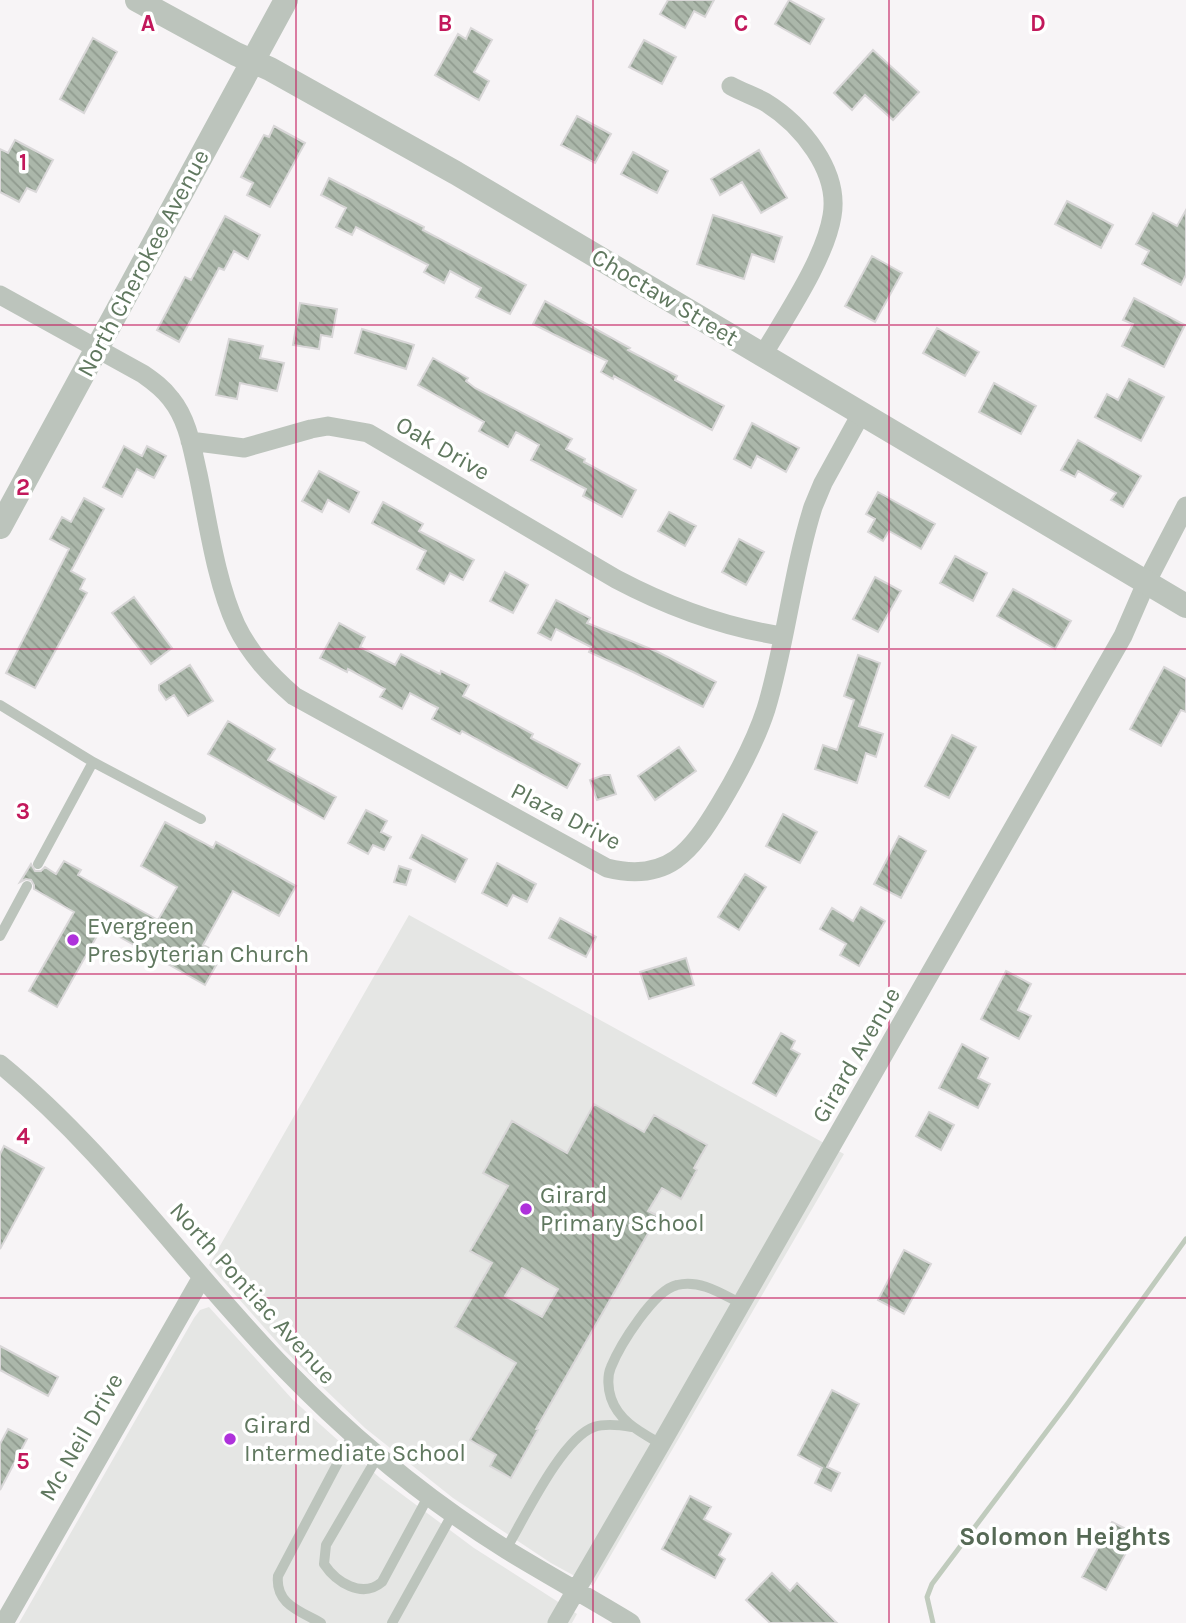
<svg xmlns="http://www.w3.org/2000/svg" width="1186" height="1623" font-family="Karla,sans-serif">
	<style>
		.built { fill: #e5e6e4 }
		.lines { fill: none; stroke-linecap: round; stroke-linejoin: round }
		.stream { stroke: #c0cbbd; stroke-width: 5 }
		.building { fill: url(#building-back-hatch); stroke: #d9d7d8; stroke-width: 2; fill-rule: evenodd }
		.service { stroke: #bcc4bc; stroke-width: 10 }
		.minor { stroke: #bcc4bc; stroke-width: 19 }
		.tertiary { stroke: #bcc4bc; stroke-width: 24 }
		.grid { fill: none; stroke: #c2185b; stroke-width: 2; stroke-opacity: 0.55 }
		.poi-dot { fill: #ae31db; stroke: #fff; stroke-width: 2.5 }
		.labels { text-anchor: middle; stroke-width: 7; stroke-linejoin: round; paint-order: stroke }
		.street-label { font-size: 24px; fill: #60785f; stroke: #fff }
		.poi-label { font-size: 24px; fill: #60785f; stroke: #fff; text-anchor: start }
		.neighbourhood-label { font-size: 26px; font-weight: bold; fill: #566955; stroke: #fff }
		.grid-label { font-size: 23px; text-anchor: middle; font-weight: bold; fill: #c2185b; stroke: #fff; stroke-width: 7; stroke-linejoin: round; paint-order: stroke }
	</style>
	<defs>
		<pattern id="building-back-hatch" width="6" height="6" patternUnits="userSpaceOnUse" patternTransform="scale(1.75)"><rect width="6" height="6" fill="#abb7aa"/><path d="M-1 5l2 2M0 0l6 6M5-1l2 2" fill="none" stroke="#8f9a8e"/></pattern>
	</defs>
	<rect width="100%" height="100%" fill="#f7f4f6"/>
	<path class="built" d="M 409,915 L 844,1154 L 593,1586 L 551,1563 L 453,1498 L 365,1428 L 284,1350 L 209,1265 Z
		M 209,1307 L 293,1400 L 380,1478 L 474,1548 L 577,1614 L 572,1623 L 19,1623 L 194,1318 L 200,1310 Z"/>
	<g class="lines">
		<path class="stream" d="M 933,1623 L 927,1597 L 932,1584 L 1068,1403 L 1186,1239"/>
	</g>
	<path class="building" d="M 668,0 L 714,0 L 705,17 L 694,11 L 685,28 L 660,14 Z
		M 789,0 L 824,19 L 810,44 L 775,24 Z
		M 471,28 L 492,40 L 474,72 L 489,81 L 479,100 L 435,75 L 458,34 L 466,39 Z
		M 93,38 L 117,52 L 84,113 L 60,99 Z
		M 644,40 L 676,57 L 662,84 L 629,67 Z
		M 873,50 L 919,92 L 893,120 L 865,95 L 852,110 L 834,93 Z
		M 577,116 L 611,134 L 595,163 L 561,145 Z
		M 274,126 L 305,143 L 270,207 L 247,195 L 253,183 L 241,177 L 264,135 L 269,137 Z
		M 15,140 L 53,160 L 36,192 L 27,188 L 19,202 L 0,192 L 0,149 L 8,153 Z
		M 759,150 L 787,198 L 761,213 L 742,182 L 720,195 L 711,179 Z
		M 633,152 L 668,171 L 657,193 L 621,174 Z
		M 329,178 L 424,227 L 423,230 L 526,285 L 510,314 L 476,297 L 481,288 L 450,271 L 444,283 L 424,272 L 428,265 L 356,227 L 352,235 L 336,227 L 346,208 L 321,195 Z
		M 1067,201 L 1113,225 L 1101,248 L 1055,224 Z
		M 1186,210 L 1186,275 L 1181,285 L 1142,264 L 1149,251 L 1136,244 L 1153,213 L 1177,226 Z
		M 713,215 L 782,237 L 774,262 L 752,254 L 744,279 L 697,264 Z
		M 225,216 L 260,235 L 248,259 L 234,251 L 224,270 L 219,268 L 179,342 L 157,330 L 185,277 L 191,280 Z
		M 872,256 L 902,273 L 875,322 L 845,306 Z
		M 1134,298 L 1185,325 L 1164,367 L 1122,346 L 1133,324 L 1123,320 Z
		M 545,301 L 630,348 L 628,350 L 677,376 L 675,380 L 724,406 L 712,430 L 614,376 L 613,379 L 601,372 L 607,361 L 533,324 Z
		M 300,303 L 337,309 L 332,337 L 321,335 L 319,349 L 293,345 Z
		M 937,328 L 979,352 L 965,376 L 923,353 Z
		M 362,329 L 414,345 L 406,369 L 355,353 Z
		M 229,339 L 263,346 L 260,358 L 284,363 L 277,391 L 240,383 L 237,399 L 216,395 Z
		M 433,358 L 468,378 L 466,381 L 475,388 L 572,439 L 566,449 L 585,459 L 584,462 L 636,490 L 622,517 L 583,496 L 586,489 L 531,460 L 539,445 L 516,432 L 508,447 L 479,431 L 484,422 L 418,385 Z
		M 1129,379 L 1164,397 L 1141,441 L 1095,417 L 1107,394 L 1118,400 Z
		M 994,383 L 1036,406 L 1021,434 L 979,412 Z
		M 752,423 L 799,448 L 786,472 L 757,456 L 751,468 L 734,459 Z
		M 1078,440 L 1141,476 L 1123,507 L 1111,500 L 1116,493 L 1078,471 L 1075,477 L 1061,470 Z
		M 124,446 L 142,456 L 147,446 L 166,456 L 154,478 L 137,469 L 122,497 L 103,487 Z
		M 319,471 L 359,492 L 349,512 L 328,500 L 322,512 L 302,501 Z
		M 878,492 L 935,524 L 921,549 L 889,531 L 883,541 L 868,532 L 875,519 L 866,514 Z
		M 84,498 L 104,509 L 71,571 L 85,579 L 80,589 L 87,593 L 35,688 L 6,673 L 69,549 L 50,539 L 62,517 L 71,522 Z
		M 383,502 L 423,524 L 419,531 L 474,560 L 463,580 L 450,573 L 444,584 L 417,569 L 426,551 L 372,523 Z
		M 669,512 L 696,526 L 685,546 L 658,531 Z
		M 739,539 L 764,552 L 746,585 L 722,572 Z
		M 955,556 L 987,573 L 973,601 L 940,583 Z
		M 505,572 L 528,585 L 513,613 L 490,601 Z
		M 875,577 L 901,591 L 878,632 L 853,619 Z
		M 1013,589 L 1071,621 L 1055,649 L 997,616 Z
		M 134,597 L 172,648 L 151,664 L 112,613 Z
		M 556,600 L 590,618 L 587,623 L 658,652 L 716,682 L 703,707 L 633,672 L 589,652 L 591,647 L 556,629 L 551,640 L 538,633 Z
		M 339,623 L 365,637 L 360,647 L 395,665 L 401,654 L 440,674 L 441,671 L 469,685 L 463,696 L 533,734 L 531,738 L 580,764 L 567,788 L 462,731 L 460,734 L 432,719 L 438,708 L 410,693 L 402,709 L 380,697 L 385,689 L 348,669 L 347,672 L 320,658 Z
		M 858,655 L 880,663 L 859,726 L 883,734 L 876,757 L 866,753 L 857,783 L 815,769 L 823,745 L 837,750 L 854,700 L 844,696 Z
		M 190,665 L 213,701 L 188,716 L 174,695 L 166,700 L 159,690 L 159,685 Z
		M 1164,667 L 1186,679 L 1186,712 L 1181,710 L 1161,746 L 1130,729 Z
		M 228,721 L 275,749 L 268,760 L 336,797 L 324,819 L 208,754 Z
		M 952,735 L 976,747 L 949,798 L 925,786 Z
		M 679,747 L 696,771 L 655,800 L 638,776 Z
		M 604,775 L 610,775 L 616,794 L 597,800 L 590,780 Z
		M 366,810 L 387,821 L 381,832 L 391,837 L 384,850 L 373,845 L 368,854 L 348,843 Z
		M 783,814 L 817,832 L 800,863 L 766,846 Z
		M 165,822 L 213,848 L 216,842 L 296,886 L 279,916 L 233,891 L 203,945 L 222,955 L 205,985 L 102,927 L 57,1007 L 29,991 L 74,912 L 34,889 L 34,885 L 31,880 L 26,879 L 20,882 L 31,864 L 35,871 L 41,871 L 45,867 L 56,874 L 64,861 L 81,870 L 78,875 L 158,920 L 177,887 L 141,866 Z
		M 422,835 L 467,859 L 455,882 L 410,858 Z
		M 899,836 L 926,851 L 901,898 L 874,884 Z
		M 497,863 L 536,884 L 527,902 L 513,895 L 507,906 L 482,893 Z
		M 399,866 L 411,870 L 406,885 L 394,882 Z
		M 745,874 L 766,887 L 739,930 L 718,917 Z
		M 861,907 L 885,921 L 859,966 L 840,955 L 846,944 L 820,929 L 832,908 L 853,921 Z
		M 560,918 L 596,937 L 586,957 L 549,938 Z
		M 686,958 L 694,985 L 649,999 L 640,972 Z
		M 1006,971 L 1031,984 L 1018,1010 L 1031,1016 L 1019,1039 L 981,1019 Z
		M 781,1033 L 795,1041 L 791,1049 L 800,1054 L 776,1096 L 753,1083 Z
		M 962,1044 L 988,1058 L 978,1078 L 990,1084 L 978,1108 L 939,1088 Z
		M 594,1104 L 644,1132 L 654,1115 L 707,1145 L 694,1168 L 697,1170 L 681,1199 L 662,1188 L 648,1211 L 658,1216 L 536,1429 L 538,1430 L 511,1478 L 490,1466 L 496,1455 L 470,1440 L 516,1363 L 455,1327 L 492,1263 L 470,1251 L 508,1186 L 483,1173 L 512,1121 L 567,1153 ZM 522,1268 L 558,1289 L 542,1317 L 505,1296 Z
		M 929,1112 L 954,1125 L 941,1150 L 916,1136 Z
		M 4,1146 L 44,1168 L 0,1249 L 0,1154 Z
		M 904,1250 L 931,1264 L 904,1314 L 878,1300 Z
		M 0,1346 L 58,1377 L 48,1396 L 0,1370 Z
		M 832,1390 L 859,1404 L 827,1467 L 840,1473 L 831,1491 L 815,1483 L 822,1468 L 798,1455 Z
		M 8,1429 L 27,1439 L 0,1490 L 0,1444 Z
		M 690,1496 L 711,1507 L 704,1519 L 731,1534 L 719,1555 L 725,1559 L 715,1578 L 662,1549 Z
		M 1112,1522 L 1136,1534 L 1106,1590 L 1082,1577 Z
		M 772,1573 L 790,1591 L 797,1583 L 837,1623 L 770,1623 L 746,1600 Z"/>
	<g class="lines">
		<path class="service" d="M 0,705 L 93,762 L 201,819
			M 38,864 L 93,762
			M 0,936 L 27,886
			M 661,1444 C 642,1433 619,1422 611,1398 C 608,1389 607,1376 611,1367 C 620,1345 654,1290 677,1285 C 700,1279 722,1294 742,1304
			M 378,1456 L 326,1545 L 324,1564 C 336,1582 362,1599 382,1582 L 429,1495
			M 506,1549 C 524,1519 562,1438 594,1427 C 606,1423 620,1425 632,1427
			M 321,1623 C 300,1611 275,1604 278,1576 L 353,1434
			M 392,1623 L 453,1513"/>
		<path class="minor" d="M 731,86 C 742,92 754,96 765,102 C 801,124 840,171 832,216 C 825,259 785,317 763,355
			M 0,295 L 143,374 C 153,381 163,388 171,399 C 188,420 192,448 198,474 C 208,522 216,582 236,625 C 250,654 270,675 294,696 L 607,868 C 668,883 691,852 720,804 C 738,774 755,743 766,709 C 786,643 792,573 813,507 L 823,483 L 861,414
			M 190,441 L 244,448 L 311,429 L 328,426 L 368,433 L 616,579 C 669,607 722,627 782,636
			M 0,1064 C 109,1153 188,1270 286,1370 C 352,1438 427,1500 507,1550 C 548,1575 590,1598 631,1623
			M 4,1623 L 202,1277
			M 557,1623 L 661,1444 L 1123,636 L 1146,583 L 1186,506"/>
		<path class="tertiary" d="M 137,0 L 236,54 L 270,69 L 456,173 L 1186,606
			M 0,527 L 286,0"/>
	</g>
	<path class="grid" d="M 296,0 L 296,1623M 593,0 L 593,1623M 889,0 L 889,1623M 0,325 L 1186,325M 0,649 L 1186,649M 0,974 L 1186,974M 0,1298 L 1186,1298"/>
	<g class="poi-dot">
		<circle cx="73" cy="940" r="7"/>
		<circle cx="526" cy="1209" r="7"/>
		<circle cx="230" cy="1439" r="7"/>
	</g>
	<g class="labels">
		<g class="street-label">
			<text transform="translate(143 263) rotate(-62)" y="8">North Cherokee Avenue</text>
			<text transform="translate(665 297) rotate(31)" y="8">Choctaw Street</text>
			<text transform="translate(443 448) rotate(30)" y="8">Oak Drive</text>
			<text transform="translate(566 816) rotate(27)" y="8">Plaza Drive</text>
			<text transform="translate(856 1055) rotate(-60)" y="8">Girard Avenue</text>
			<text transform="translate(253 1293) rotate(48)" y="8">North Pontiac Avenue</text>
			<text transform="translate(81 1437) rotate(-60)" y="8">Mc Neil Drive</text>
		</g>
		<g class="poi-label">
			<text x="87" y="934">Evergreen<tspan x="87" dy="28">Presbyterian Church</tspan></text>
			<text x="540" y="1203">Girard<tspan x="540" dy="28">Primary School</tspan></text>
			<text x="244" y="1433">Girard<tspan x="244" dy="28">Intermediate School</tspan></text>
		</g>
		<g class="neighbourhood-label">
			<text x="1065" y="1545">Solomon Heights</text>
		</g>
	</g>
	<g class="grid-label">
		<text x="148" y="31">A</text>
		<text x="445" y="31">B</text>
		<text x="741" y="31">C</text>
		<text x="1038" y="31">D</text>
		<text x="23" y="170">1</text>
		<text x="23" y="495">2</text>
		<text x="23" y="819">3</text>
		<text x="23" y="1144">4</text>
		<text x="23" y="1469">5</text>
	</g>
</svg>
